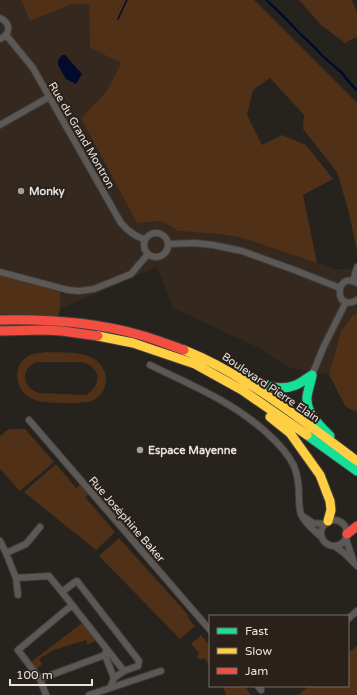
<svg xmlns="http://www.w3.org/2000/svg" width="357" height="695" font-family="'Varela Round',sans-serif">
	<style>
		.built { fill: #35281f }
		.green { fill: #503016; fill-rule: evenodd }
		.water { fill: #030b2b }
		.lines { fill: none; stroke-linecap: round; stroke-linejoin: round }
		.stream { stroke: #030b2b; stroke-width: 1.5 }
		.street-casing { stroke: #423e3b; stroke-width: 8 }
		.fast-casing { stroke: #423e3b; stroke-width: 11 }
		.slow-casing { stroke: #423e3b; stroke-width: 11 }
		.jam-casing { stroke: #423e3b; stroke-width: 11 }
		.street { stroke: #5c5855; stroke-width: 6 }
		.fast { stroke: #16e098; stroke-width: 9 }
		.slow { stroke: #ffcf43; stroke-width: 9 }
		.jam { stroke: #f24e42; stroke-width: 9 }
		.poi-dot { fill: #a49f9b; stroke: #2a211a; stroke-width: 1.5 }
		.labels { text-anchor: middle; stroke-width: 4; stroke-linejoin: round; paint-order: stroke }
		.street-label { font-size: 11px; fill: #e8e2de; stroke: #2a211a }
		.poi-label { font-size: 11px; font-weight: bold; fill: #e8e2de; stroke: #2a211a; text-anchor: start }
	</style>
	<rect width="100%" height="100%" fill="#26221e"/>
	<path class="built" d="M 0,0 L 21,0 L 30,21 L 72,4 L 89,4 L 90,48 L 121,63 L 106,92 L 81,118 L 151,223 L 162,221 L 178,231 L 220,234 L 243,238 L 335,269 L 357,269 L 357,314 L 353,315 L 341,331 L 329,375 L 290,368 L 259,348 L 173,308 L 157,267 L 60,309 L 59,292 L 0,276 Z"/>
	<path class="green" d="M 21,0 L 254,0 L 357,103 L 357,252 L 349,213 L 337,172 L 303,129 L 304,115 L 270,78 L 253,90 L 247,115 L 262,145 L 282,135 L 306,145 L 333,179 L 303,195 L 317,263 L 243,238 L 220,234 L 178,231 L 162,221 L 137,223 L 81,118 L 106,92 L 121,63 L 90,48 L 89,4 L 72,4 L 30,21 Z
		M 299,0 L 352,0 L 357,12 L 357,37 L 346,42 L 349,46 L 321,25 Z
		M 0,276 L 60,292 L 60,309 L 58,317 L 22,314 L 0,314 Z
		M 357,314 L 357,412 L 346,407 L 329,375 L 341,331 L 353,315 Z
		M 46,352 C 66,353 98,349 105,373 C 107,378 106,385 103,391 C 101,395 96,399 92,401 C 84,404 53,403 43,402 C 38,401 30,398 26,395 C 14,385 14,364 28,356 C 34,353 40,353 46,352 ZM 37,362 L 81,362 C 101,366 103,385 86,395 L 40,393 C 22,389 19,369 37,362 Z
		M 10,429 L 25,429 L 54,462 L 20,491 L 0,469 L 0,436 L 6,431 Z
		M 56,464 L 76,488 L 81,484 L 89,494 L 85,497 L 115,532 L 96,550 L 24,492 Z
		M 119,538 L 189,616 L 188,618 L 195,626 L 180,639 L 99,556 Z
		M 82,623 L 96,640 L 88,645 L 86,640 L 54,650 L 39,659 L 42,664 L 37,669 L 31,662 Z
		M 201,635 L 210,646 L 210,666 L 204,658 L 200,660 L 197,656 L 199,653 L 191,644 Z
		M 357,646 L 357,695 L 298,695 L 309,686 L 348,686 L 348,653 Z
		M 223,686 L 245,686 L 251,695 L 226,695 Z"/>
	<path class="water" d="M 265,0 L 268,0 L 287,18 L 299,31 L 317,48 L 324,56 L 342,71 L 357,89 L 357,92 L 348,83 L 341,74 L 323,58 Z
		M 62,55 L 65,55 L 82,74 L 76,84 L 66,79 L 58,65 L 58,60 Z"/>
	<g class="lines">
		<path class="stream" d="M 118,19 L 124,6 L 127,0"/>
		<g class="street-casing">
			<path id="street" d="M 0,18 C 11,23 11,34 0,39
				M 6,35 L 33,68 L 121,223 C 129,232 134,235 145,240
				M 0,125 L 49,97
				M144 245a12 12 0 1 1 24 0a12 12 0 1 1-24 0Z
				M 168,244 L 195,243 L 213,245 L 242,251 L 297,271 L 340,288
				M 0,272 L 68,290 L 79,291 L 94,289 L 131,274 L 148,254
				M 353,281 L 357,267
				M 357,283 C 334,270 334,314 357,300
				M 150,365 C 191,385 233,402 267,433 C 278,443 288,453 294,466 C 298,476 299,486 299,496 C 299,502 299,508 301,514 C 304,523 314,530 321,537
				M 312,375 L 324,346 L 346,302
				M 29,420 L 210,630
				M 304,517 L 313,523 L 324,524
				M321 533a13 13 0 1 1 26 0a13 13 0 1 1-26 0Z
				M 346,539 L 353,560
				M 0,541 L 6,553 L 16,578 L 49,576 L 62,592
				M 336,547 L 344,553 L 357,566
				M 6,553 L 26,544 L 40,527
				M 16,578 L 18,595
				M 348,619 L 357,611
				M 106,651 L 105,655 L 114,678
				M 40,679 L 105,655
				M 258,686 L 261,690
				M 110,688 L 114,678 L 124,671 L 138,666 L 139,661 L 77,581 L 75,582 L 62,592 L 124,671
				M 46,695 L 40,679 L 18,650 L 72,605
				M 89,695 L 161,671"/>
		</g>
		<g class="fast-casing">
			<path id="fast" d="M 312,375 C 311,382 308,389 307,397 C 306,413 319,425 330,436
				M 248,378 C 263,385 279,392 296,385 C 302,382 307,378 312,375
				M 307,435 L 357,471"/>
		</g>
		<g class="slow-casing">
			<path id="slow" d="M 98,336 L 133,343 L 195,364 L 242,390 L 307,435
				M 184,350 C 245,374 304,422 357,461
				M 270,417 L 290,433 L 320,475 L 330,501 L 331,510 L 328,521"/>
		</g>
		<g class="jam-casing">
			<path id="jam" d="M 0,320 C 47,319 94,322 140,335 C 155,339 169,345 184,350
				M 0,331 L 45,330 L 62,331 L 98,336
				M 347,534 L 357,526"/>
		</g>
		<use href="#street" class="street"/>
		<use href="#fast" class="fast"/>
		<use href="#slow" class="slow"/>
		<use href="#jam" class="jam"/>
	</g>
	<g class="poi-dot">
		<circle cx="21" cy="191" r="4"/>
		<circle cx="140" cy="450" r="4"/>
	</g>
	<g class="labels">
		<g class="street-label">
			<text transform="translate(82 135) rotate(60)" y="4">Rue du Grand Montron</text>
			<text transform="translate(271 387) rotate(34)" y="4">Boulevard Pierre Elain</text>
			<text transform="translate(127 519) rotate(49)" y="4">Rue Joséphine Baker</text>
		</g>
		<g class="poi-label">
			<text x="29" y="195">Monky</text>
			<text x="148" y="454">Espace Mayenne</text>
		</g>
	</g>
	<rect x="209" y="615" width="140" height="72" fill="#2a211a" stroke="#766e68"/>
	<rect x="217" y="628" width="20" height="6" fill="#16e098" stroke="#766e68"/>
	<text x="245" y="635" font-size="12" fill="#e8e2de">Fast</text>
	<rect x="217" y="648" width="20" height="6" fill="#ffcf43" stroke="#766e68"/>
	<text x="245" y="655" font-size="12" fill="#e8e2de">Slow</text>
	<rect x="217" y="668" width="20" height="6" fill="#f24e42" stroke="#766e68"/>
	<text x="245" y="675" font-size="12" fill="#e8e2de">Jam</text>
	<path d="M10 679v6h82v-6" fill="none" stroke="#e8e2de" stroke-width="2"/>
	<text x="16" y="679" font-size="12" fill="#e8e2de" stroke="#2a211a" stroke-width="3" paint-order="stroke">100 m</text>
</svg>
